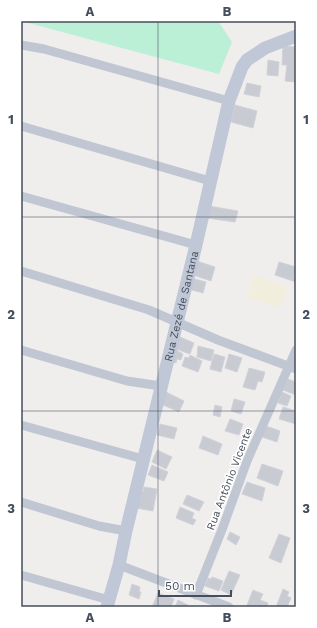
<svg xmlns="http://www.w3.org/2000/svg" width="317" height="628" font-family="'Work Sans',sans-serif">
	<style>
		.green { fill: #bbefd6 }
		.sand { fill: #f2eedd }
		.building { fill: #c9cbd3; stroke: #d1d2d9 }
		.lines { fill: none; stroke-linecap: round; stroke-linejoin: round }
		.street { stroke: #c0c7d3; stroke-width: 9 }
		.secondary { stroke: #c0c7d7; stroke-width: 13 }
		.grid { fill: none; stroke: #454e5b; stroke-width: 1; stroke-opacity: 0.55 }
		.labels { text-anchor: middle; stroke-width: 3.5; stroke-linejoin: round; paint-order: stroke }
		.street-label { font-size: 11px; fill: #454e5b; stroke: #fff }
		.neatline { fill: none; stroke: #454e5b; stroke-width: 1.5 }
		.grid-label { font-size: 13px; text-anchor: middle; font-weight: bold; fill: #454e5b }
	</style>
	<rect width="100%" height="100%" fill="#f0eeed"/>
	<path class="green" d="M 21,21 L 218,21 L 232,42 L 219,74 Z"/>
	<path class="sand" d="M 254,275 L 288,287 L 280,308 L 247,297 Z"/>
	<path class="building" d="M 283,46 L 296,47 L 295,82 L 285,81 L 287,65 L 282,65 Z
		M 268,60 L 279,62 L 278,76 L 267,75 Z
		M 247,83 L 261,86 L 259,97 L 244,94 Z
		M 235,105 L 257,111 L 253,128 L 231,122 Z
		M 209,206 L 238,211 L 235,222 L 207,218 Z
		M 197,261 L 215,267 L 211,281 L 193,275 Z
		M 279,262 L 296,267 L 296,282 L 275,275 Z
		M 191,278 L 206,282 L 203,293 L 188,289 Z
		M 180,337 L 194,343 L 190,354 L 176,349 Z
		M 198,346 L 214,350 L 211,361 L 197,357 Z
		M 174,349 L 183,354 L 181,360 L 177,359 L 176,363 L 169,361 Z
		M 214,354 L 225,357 L 221,372 L 210,369 Z
		M 229,354 L 242,358 L 237,372 L 225,368 Z
		M 190,355 L 202,361 L 198,372 L 182,366 L 185,357 L 189,358 Z
		M 249,368 L 265,372 L 262,382 L 258,381 L 255,390 L 243,387 Z
		M 288,379 L 296,382 L 296,395 L 283,390 Z
		M 166,392 L 184,401 L 179,412 L 161,404 Z
		M 282,392 L 291,396 L 287,406 L 278,403 Z
		M 234,399 L 245,402 L 241,414 L 231,411 Z
		M 215,405 L 222,407 L 220,417 L 213,415 Z
		M 283,407 L 296,411 L 296,424 L 279,419 Z
		M 230,419 L 243,424 L 239,435 L 225,431 Z
		M 160,424 L 177,428 L 174,439 L 157,435 Z
		M 266,426 L 280,431 L 277,442 L 262,437 Z
		M 203,436 L 222,444 L 218,455 L 199,448 Z
		M 157,450 L 172,457 L 166,469 L 152,462 Z
		M 262,464 L 283,471 L 278,486 L 257,478 Z
		M 152,465 L 168,472 L 164,481 L 148,475 Z
		M 247,482 L 265,488 L 262,501 L 242,494 Z
		M 144,487 L 157,489 L 153,511 L 136,508 L 139,492 L 143,492 Z
		M 187,495 L 204,502 L 199,511 L 183,504 Z
		M 180,507 L 194,513 L 192,518 L 196,520 L 193,525 L 176,518 Z
		M 230,532 L 240,537 L 236,545 L 227,539 Z
		M 279,534 L 290,538 L 281,563 L 269,558 Z
		M 229,571 L 240,575 L 231,595 L 221,590 Z
		M 212,577 L 223,581 L 219,591 L 205,586 L 208,578 L 211,579 Z
		M 132,584 L 140,587 L 139,592 L 141,592 L 139,599 L 129,595 Z
		M 283,589 L 289,592 L 287,596 L 291,598 L 287,607 L 276,607 Z
		M 253,590 L 263,594 L 260,600 L 268,603 L 267,607 L 253,607 L 247,605 Z
		M 158,593 L 174,599 L 171,607 L 152,607 Z
		M 178,600 L 188,605 L 187,607 L 175,607 Z"/>
	<g class="lines">
		<path class="street" d="M 21,45 L 44,49 L 229,101
			M 21,126 L 210,181
			M 21,196 L 196,245
			M 21,271 L 149,310 L 218,340 L 296,369
			M 21,350 L 127,381 L 161,386
			M 21,425 L 143,459
			M 21,502 L 99,526 L 126,531
			M 119,565 L 229,607
			M 21,575 L 109,600
			M 196,595 L 223,527 L 247,461 L 296,350"/>
		<path class="secondary" id="s1" d="M 107,607 L 119,565 L 126,531 L 196,245 L 229,101 L 242,67 L 247,60 L 265,48 L 296,36"/>
	</g>
	<path class="grid" d="M 158,21 L 158,607M 21,217 L 296,217M 21,411 L 296,411"/>
	<g class="labels">
		<g class="street-label">
			<text dy="4" stroke="none"><textPath href="#s1" startOffset="310">Rua Zezé de Santana</textPath></text>
			<text transform="translate(229 479) rotate(-69)" y="4">Rua Antônio Vicente</text>
		</g>
	</g>
	<rect width="317" height="628" fill="none" stroke="#ffffff" stroke-width="44"/>
	<path d="M159 590v6h72v-6" fill="none" stroke="#454e5b" stroke-width="2"/>
	<text x="165" y="590" font-size="12" fill="#454e5b" stroke="#ffffff" stroke-width="3" paint-order="stroke">50 m</text>
	<rect x="22" y="22" width="273" height="584" class="neatline"/>
	<g class="grid-label">
		<text x="90" y="16">A</text>
		<text x="227" y="16">B</text>
		<text x="11" y="124">1</text>
		<text x="306" y="124">1</text>
		<text x="11" y="319">2</text>
		<text x="306" y="319">2</text>
		<text x="11" y="513">3</text>
		<text x="306" y="513">3</text>
		<text x="90" y="622">A</text>
		<text x="227" y="622">B</text>
	</g>
</svg>
